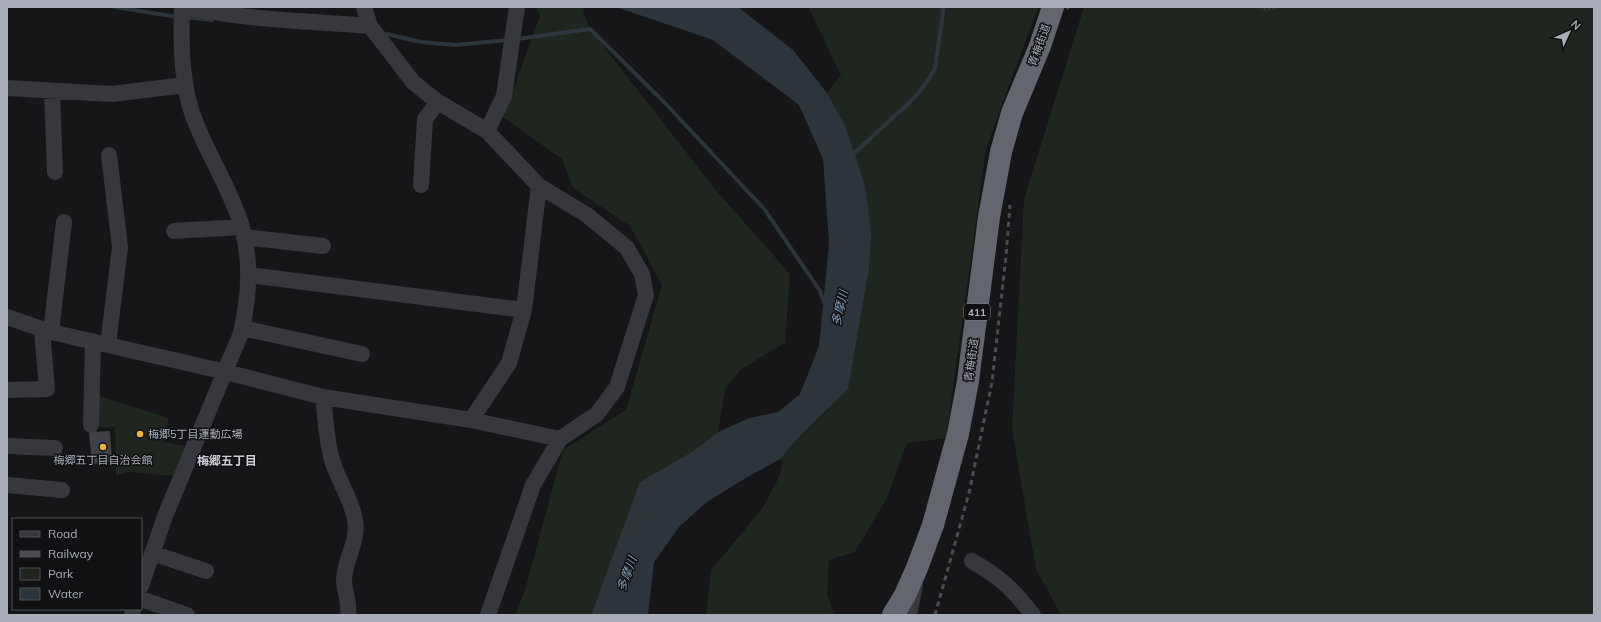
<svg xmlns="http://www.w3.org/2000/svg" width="1601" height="622" font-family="Mulish,'Noto Sans JP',sans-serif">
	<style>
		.green { fill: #1e261f }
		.water { fill: #2c353c }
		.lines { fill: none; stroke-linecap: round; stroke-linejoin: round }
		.stream { stroke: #2c353c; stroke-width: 4 }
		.building { fill: #404145 }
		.path { stroke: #3d3f44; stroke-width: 2.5; stroke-dasharray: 2 3; stroke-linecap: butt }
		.minor { stroke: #37383d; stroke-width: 16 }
		.highway { stroke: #63666e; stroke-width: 22 }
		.rail { stroke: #4a4c52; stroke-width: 3; stroke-dasharray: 5 4; stroke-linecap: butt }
		.poi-dot { fill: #f2b134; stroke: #111113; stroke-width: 1.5 }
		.labels { text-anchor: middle; stroke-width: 3; stroke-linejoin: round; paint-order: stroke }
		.shield { fill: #111113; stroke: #7b7e86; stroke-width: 1 }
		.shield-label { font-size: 10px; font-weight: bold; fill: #a8adb8 }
		.street-label { font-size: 11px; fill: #a8adb8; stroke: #111113 }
		.poi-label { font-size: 11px; fill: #a8adb8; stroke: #111113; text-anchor: start }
		.water-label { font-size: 12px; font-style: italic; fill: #7f9bb3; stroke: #111113 }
		.neighbourhood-label { font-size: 12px; font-weight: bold; fill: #c9ccd4; stroke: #111113 }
	</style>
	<rect width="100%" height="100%" fill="#161618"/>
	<path class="green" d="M 536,7 L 585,7 L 583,11 L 590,29 L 715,189 L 790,274 L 785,343 L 741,369 L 725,389 L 718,432 L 692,452 L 598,595 L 591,615 L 515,615 L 525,590 L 563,450 L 626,410 L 662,285 L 630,226 L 573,188 L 562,159 L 503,117 L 540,16 Z
		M 808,7 L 1038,7 L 986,149 L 946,438 L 907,443 L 887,498 L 855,552 L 829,560 L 827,594 L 834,615 L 706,615 L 711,570 L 762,509 L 779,477 L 783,462 L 780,459 L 801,435 L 828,410 L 845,125 L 827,93 L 841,75 Z
		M 1084,7 L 1594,7 L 1594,615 L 1061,615 L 1036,569 L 1012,429 L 1024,199 Z
		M 96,395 L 169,418 L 163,442 L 186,446 L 174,476 L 128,472 L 116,476 L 115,427 L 96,427 Z"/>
	<path class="water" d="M 616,7 L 738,7 L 793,50 L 827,93 L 845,125 L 865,185 L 871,231 L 869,268 L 848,389 L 801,435 L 780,459 L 744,479 L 707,502 L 680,526 L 654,562 L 648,615 L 591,615 L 640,482 L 692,452 L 718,432 L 750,418 L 778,412 L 800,394 L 819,346 L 829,244 L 823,159 L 799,105 L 713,40 Z"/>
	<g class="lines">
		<path class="stream" d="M 115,7 L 178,17
			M 185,17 L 212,20
			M 382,33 L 421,42 L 455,45 L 508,40
			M 517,39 L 590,29 L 665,103 L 765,210 L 820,291 L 825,304
			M 851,156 L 909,103 L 921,90 L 930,77 L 935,68 L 944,7"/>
	</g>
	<path class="building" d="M 110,431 L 112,462 L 92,464 L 89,432 Z"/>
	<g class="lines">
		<path class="path" d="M 1259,7 L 1266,10 L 1277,7"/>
		<path class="minor" d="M 186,7 C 246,20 308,21 370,26
			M 364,7 L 370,26 L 413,82 L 438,102 L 487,131 L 539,186 L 587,215 L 627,248 L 642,274 L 646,295 L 617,387 L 597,414 L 560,439 L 533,485 L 488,615
			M 7,88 L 112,94 L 185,85
			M 52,92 L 55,172
			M 487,131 L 504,96 L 517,7
			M 421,185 L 425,119 L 438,102
			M 174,231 L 242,227
			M 244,237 L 323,246
			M 249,275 L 524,310
			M 7,317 L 51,332 L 226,372 L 323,397 L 471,420 L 560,439
			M 242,328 L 362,354
			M 51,332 L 64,222
			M 108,345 L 120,247 L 109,155
			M 7,390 L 47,389 L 42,329
			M 323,397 C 326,419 326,442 333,463 C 339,482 352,500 355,520 C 359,540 345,559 344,579 C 344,592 350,602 348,615
			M 471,420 L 509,363 L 524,310 L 539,186
			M 91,425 L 93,341
			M 7,446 L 55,448
			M 7,485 L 62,490
			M 152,553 L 206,571
			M 972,561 C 1000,577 1013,589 1033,615
			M 141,586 L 165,516 L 241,333 C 249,298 252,262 242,227 C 230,186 204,150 191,110 C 181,76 181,42 182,7
			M 141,599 L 187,615
			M 132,615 L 133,609
			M 909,615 L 915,585"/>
		<path class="highway" d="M 893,615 L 905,595 L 917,568 L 933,525 L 958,434 L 968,381 L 989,217 L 1001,152 L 1012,113 L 1040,46 L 1053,7"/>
		<path class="rail" d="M 1067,9 L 1068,7
			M 935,615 L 969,493 L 992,382 L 1006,256 L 1010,205"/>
	</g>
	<g class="poi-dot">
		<circle cx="140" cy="434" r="4"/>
		<circle cx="103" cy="447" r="4"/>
	</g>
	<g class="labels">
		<rect class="shield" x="964" y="304" width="26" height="16" rx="3"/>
		<g class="shield-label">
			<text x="977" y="316">411</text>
		</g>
		<g class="street-label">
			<text transform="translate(1039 45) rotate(-70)" y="4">青梅街道</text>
			<text transform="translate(971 360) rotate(-82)" y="4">青梅街道</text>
		</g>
		<g class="poi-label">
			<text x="148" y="438">梅郷5丁目運動広場</text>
			<text x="103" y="464" text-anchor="middle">梅郷五丁目自治会館</text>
		</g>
		<g class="water-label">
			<text transform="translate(840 308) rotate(-77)" y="4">多摩川</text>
			<text transform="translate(627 574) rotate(-70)" y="4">多摩川</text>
		</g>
		<g class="neighbourhood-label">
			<text x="227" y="465">梅郷五丁目</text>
		</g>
	</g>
	<rect width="1601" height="622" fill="none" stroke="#a8adb8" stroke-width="16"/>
	<rect x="12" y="518" width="130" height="92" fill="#111113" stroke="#4d4f55"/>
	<rect x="20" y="531" width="20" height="6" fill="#37383d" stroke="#4d4f55"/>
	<text x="48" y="538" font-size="12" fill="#a8adb8">Road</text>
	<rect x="20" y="551" width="20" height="6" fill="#4a4c52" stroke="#4d4f55"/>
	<text x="48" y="558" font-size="12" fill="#a8adb8">Railway</text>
	<rect x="20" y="568" width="20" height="12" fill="#1e261f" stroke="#4d4f55"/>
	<text x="48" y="578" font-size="12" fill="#a8adb8">Park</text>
	<rect x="20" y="588" width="20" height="12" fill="#2c353c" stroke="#4d4f55"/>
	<text x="48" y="598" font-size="12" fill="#a8adb8">Water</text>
	<g transform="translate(1569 32) rotate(45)" stroke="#111113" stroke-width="3" paint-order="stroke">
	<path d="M0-3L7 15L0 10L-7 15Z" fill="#a8adb8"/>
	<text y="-6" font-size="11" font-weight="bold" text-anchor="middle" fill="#a8adb8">N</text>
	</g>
</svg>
